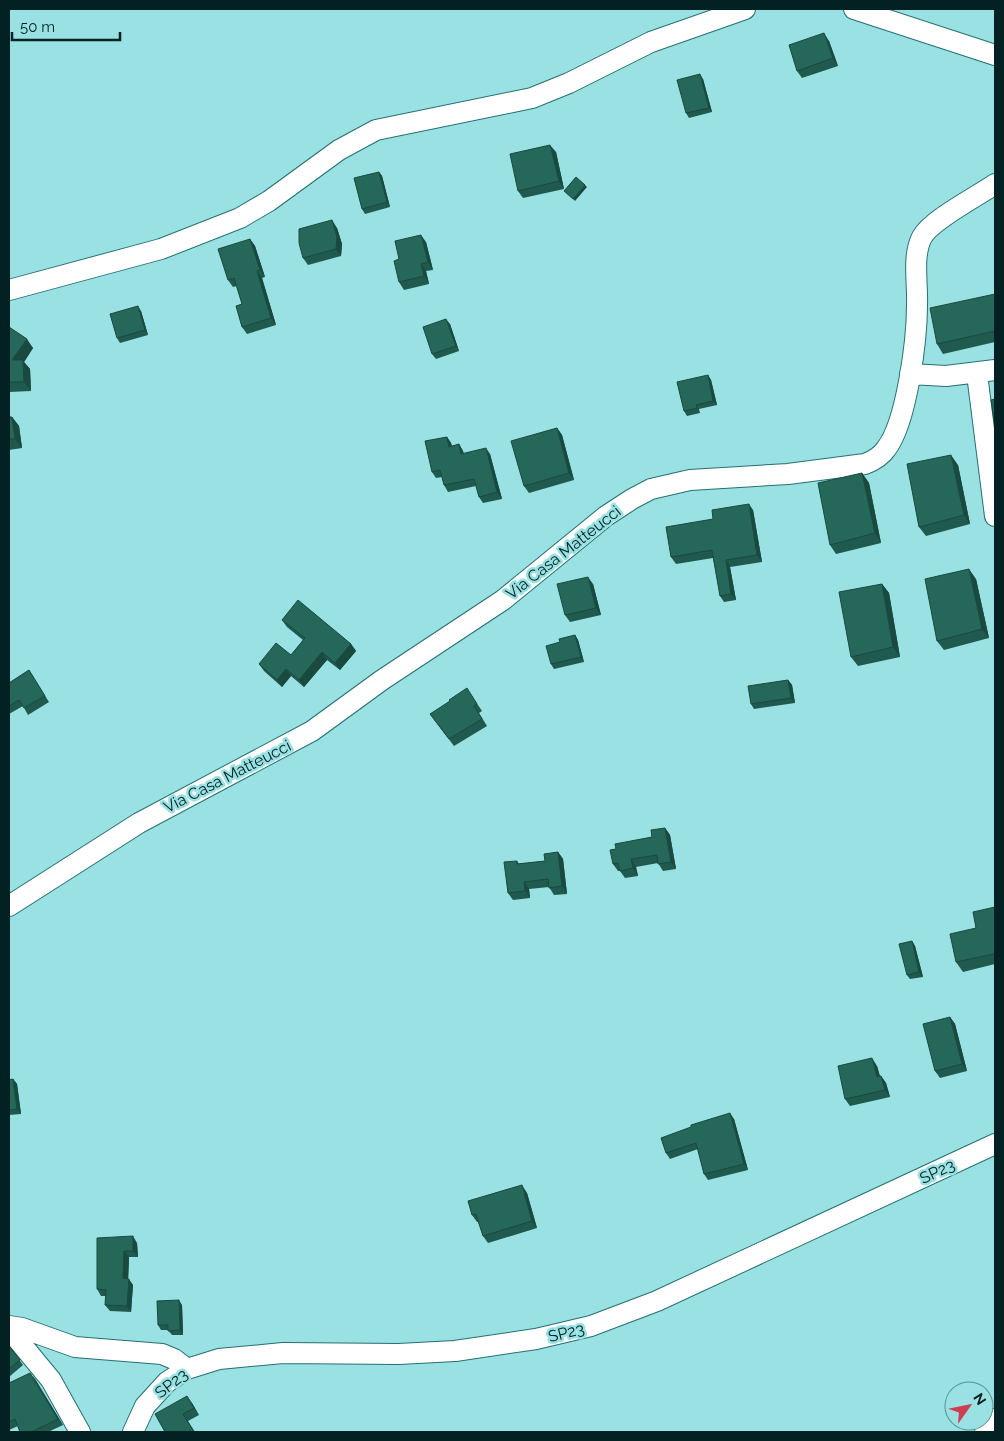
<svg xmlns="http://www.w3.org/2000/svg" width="1004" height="1441" font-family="Raleway,sans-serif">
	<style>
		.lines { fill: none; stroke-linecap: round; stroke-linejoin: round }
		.minor-casing { stroke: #267071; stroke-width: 22 }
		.minor { stroke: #fff; stroke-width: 20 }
		.wall { fill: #20594d }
		.shaded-wall { fill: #1a493f }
		.building { fill: #25685a; stroke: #1a493f }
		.labels { text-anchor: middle; stroke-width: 5; stroke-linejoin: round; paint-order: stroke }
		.street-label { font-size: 16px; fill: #032122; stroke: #99e1e2 }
	</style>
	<rect width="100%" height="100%" fill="#99e1e2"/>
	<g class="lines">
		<g class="minor-casing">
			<path id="minor" d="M 854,9 L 995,55
				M 9,290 L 161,249 L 240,218 L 269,201 L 339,150 L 376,130 L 532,98 L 569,83 L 651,42 L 745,9
				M 910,374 L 946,376 L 995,370
				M 977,374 L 995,516
				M 9,906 L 139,823 L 312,731 L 382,680 L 503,600 L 606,516 L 632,499 L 651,489 L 690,480 L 788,474 L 865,464 C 873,461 881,456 886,449 C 907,422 917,339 917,305 C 918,284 912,256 922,237 C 931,220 978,196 995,184
				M 9,1326 L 22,1328 L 75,1347 L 162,1354 L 174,1359 L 187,1369
				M 10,1327 L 18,1340 L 51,1380 L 80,1432
				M 133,1432 L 145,1406 L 167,1382 L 187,1369 L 219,1359 L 283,1353 L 399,1354 L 455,1351 L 536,1339 L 591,1326 L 657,1301 L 995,1144
				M 985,1432 L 995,1419"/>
		</g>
		<use href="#minor" class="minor"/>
	</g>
	<path class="wall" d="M 829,41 L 838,66 L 802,78 L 797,71 Z
		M 703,79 L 712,112 L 689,118 L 686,113 Z
		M 556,152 L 564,189 L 523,198 L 518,191 Z
		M 379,172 L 382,176 L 390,207 L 365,214 L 362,209 Z
		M 337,228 L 342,244 L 341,256 L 308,265 L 303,258 Z
		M 250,239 L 255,246 L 265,277 L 262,278 L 276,325 L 247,334 L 242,327 L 242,304 L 237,286 L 233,287 L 228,280 Z
		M 426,242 L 433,270 L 426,271 L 429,284 L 404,290 L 399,282 L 399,259 Z
		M 995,294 L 995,342 L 943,354 L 937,344 Z
		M 141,311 L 148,335 L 120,343 L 117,338 Z
		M 450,324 L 459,351 L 436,359 L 432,354 Z
		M 9,327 L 33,348 L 24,362 L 30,369 L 31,391 L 9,392 Z
		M 708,375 L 711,380 L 717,405 L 699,409 L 700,413 L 687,416 L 684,411 Z
		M 9,417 L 12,417 L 19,426 L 22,448 L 9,450 Z
		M 557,428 L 562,435 L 574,480 L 529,493 L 524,486 Z
		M 447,437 L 451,443 L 452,446 L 459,444 L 463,451 L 464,454 L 490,454 L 502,499 L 483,503 L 479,497 L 476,486 L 448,492 L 444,485 L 442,477 L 436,478 L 432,472 Z
		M 958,465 L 970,524 L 926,536 L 919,527 Z
		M 862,473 L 869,483 L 881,543 L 836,554 L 830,545 Z
		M 753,510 L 762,562 L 730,567 L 736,600 L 724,602 L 720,596 L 713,558 L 676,564 L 671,557 Z
		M 976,579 L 989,638 L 944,650 L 937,641 Z
		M 593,584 L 601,615 L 570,622 L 565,615 Z
		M 882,584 L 889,593 L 900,657 L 858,666 L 851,657 Z
		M 282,620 L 351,644 L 356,651 L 340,670 L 327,660 L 304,687 L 291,676 L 282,687 L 264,671 L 259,664 L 291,655 L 303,640 L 287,627 Z
		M 575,635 L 578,640 L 584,662 L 554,669 L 551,664 L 560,642 Z
		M 29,670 L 49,702 L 28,715 L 23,706 L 9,714 L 9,683 Z
		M 788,680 L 792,685 L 795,703 L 754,709 L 751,704 Z
		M 472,696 L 482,711 L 479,713 L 487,726 L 454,746 L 430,714 Z
		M 665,828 L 670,835 L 676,869 L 663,871 L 658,863 L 636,867 L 638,876 L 625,878 L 620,871 L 618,871 L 613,864 L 616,849 L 652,837 Z
		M 558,852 L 563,859 L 567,894 L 554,895 L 549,887 L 529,889 L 530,898 L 513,900 L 508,893 L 517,861 L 519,864 L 545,861 Z
		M 995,907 L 995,964 L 963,972 L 956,962 L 976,928 Z
		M 912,941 L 915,946 L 923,977 L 910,979 L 907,975 Z
		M 950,1017 L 955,1024 L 967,1071 L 940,1078 L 935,1071 Z
		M 877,1066 L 880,1076 L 881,1076 L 886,1083 L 890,1097 L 850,1106 L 845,1099 Z
		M 13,1079 L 17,1084 L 21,1114 L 9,1115 L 9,1080 Z
		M 734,1119 L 748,1170 L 708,1180 L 704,1174 L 698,1149 L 670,1159 L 666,1153 Z
		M 527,1193 L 537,1228 L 488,1243 L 483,1236 L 478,1222 L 477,1222 L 472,1215 Z
		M 97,1238 L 137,1243 L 138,1257 L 129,1257 L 128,1279 L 133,1285 L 131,1312 L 110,1311 L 105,1305 L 106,1296 L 101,1296 L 97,1289 Z
		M 182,1305 L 183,1335 L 172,1335 L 168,1330 L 161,1330 L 158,1325 Z
		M 9,1346 L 23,1365 L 9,1377 Z
		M 35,1379 L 63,1425 L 48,1432 L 20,1432 L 18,1426 L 9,1430 L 9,1383 Z
		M 192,1403 L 199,1415 L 188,1421 L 195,1432 L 165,1432 Z"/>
	<path class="shaded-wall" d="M 824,33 L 829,41 L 838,66 L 833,58 Z
		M 700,74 L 703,79 L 712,112 L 709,108 Z
		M 550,145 L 556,152 L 564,189 L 559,181 Z
		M 379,172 L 382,176 L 390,207 L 387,202 Z
		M 585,185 L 587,187 L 575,201 L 573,199 Z
		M 332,220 L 337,228 L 342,244 L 341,256 L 336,249 Z
		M 421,235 L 426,242 L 433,270 L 428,262 Z
		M 250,239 L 255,246 L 265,277 L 260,270 Z
		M 421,264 L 426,271 L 429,284 L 424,276 Z
		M 257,271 L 262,278 L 276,325 L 271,318 Z
		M 138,306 L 141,311 L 148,335 L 145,330 Z
		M 446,319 L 450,324 L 459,351 L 456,346 Z
		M 27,339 L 33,348 L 24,362 L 30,369 L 31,391 L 24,382 L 12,360 Z
		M 708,375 L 711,380 L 717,405 L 713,401 Z
		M 12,417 L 19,426 L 22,448 L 15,439 Z
		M 557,428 L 562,435 L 574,480 L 569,473 Z
		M 447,437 L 451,443 L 453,453 L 449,447 Z
		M 459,444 L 463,451 L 465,461 L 461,454 Z
		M 486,448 L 490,454 L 502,499 L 497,492 Z
		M 951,455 L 958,465 L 970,524 L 964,515 Z
		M 862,473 L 869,483 L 881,543 L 875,533 Z
		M 749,504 L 753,510 L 762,562 L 757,555 Z
		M 726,560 L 730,567 L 736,600 L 731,594 Z
		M 969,569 L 976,579 L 989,638 L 982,629 Z
		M 588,577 L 593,584 L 601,615 L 596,608 Z
		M 882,584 L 889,593 L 900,657 L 893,647 Z
		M 575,635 L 578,640 L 584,662 L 581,657 Z
		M 351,644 L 356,651 L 340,670 L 335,663 Z
		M 322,652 L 327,660 L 304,687 L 299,680 Z
		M 286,669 L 291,676 L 282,687 L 277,680 Z
		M 788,680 L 792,685 L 795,703 L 791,698 Z
		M 665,828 L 670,835 L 676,869 L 671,862 Z
		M 558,852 L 563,859 L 567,894 L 562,886 Z
		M 631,859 L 636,867 L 638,876 L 633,868 Z
		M 524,882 L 529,889 L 530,898 L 525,891 Z
		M 912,941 L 915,946 L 923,977 L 919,972 Z
		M 950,1017 L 955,1024 L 967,1071 L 962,1064 Z
		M 872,1058 L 877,1066 L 882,1084 L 877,1077 Z
		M 881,1076 L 886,1083 L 890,1097 L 885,1090 Z
		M 13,1079 L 17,1084 L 21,1114 L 17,1109 Z
		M 730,1113 L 734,1119 L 748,1170 L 744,1164 Z
		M 522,1185 L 527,1193 L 537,1228 L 532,1221 Z
		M 133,1236 L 137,1243 L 138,1257 L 133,1251 Z
		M 124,1251 L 129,1257 L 128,1285 L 123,1278 Z
		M 129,1279 L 133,1285 L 131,1312 L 127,1306 Z
		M 179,1300 L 182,1305 L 183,1335 L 180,1330 Z
		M 30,1373 L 35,1379 L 63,1425 L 58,1419 Z
		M 187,1396 L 192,1403 L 199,1415 L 194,1408 Z"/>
	<path class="building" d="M 824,33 L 833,58 L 797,71 L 789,45 Z
		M 700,74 L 709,108 L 686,113 L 677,80 Z
		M 550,145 L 559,181 L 518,191 L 510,154 Z
		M 379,172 L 387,202 L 362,209 L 354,178 Z
		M 576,177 L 585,185 L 573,199 L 564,191 Z
		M 332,220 L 337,237 L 336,249 L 303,258 L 299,243 L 299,229 Z
		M 421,235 L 428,262 L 421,264 L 424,276 L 399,282 L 394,261 L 399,259 L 395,241 Z
		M 250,239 L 260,270 L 257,271 L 271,318 L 242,327 L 236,306 L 242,304 L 234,278 L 228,280 L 218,249 Z
		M 995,294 L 995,331 L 937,344 L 930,308 Z
		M 138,306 L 145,330 L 117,338 L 110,314 Z
		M 446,319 L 456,346 L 432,354 L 423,327 Z
		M 9,327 L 27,339 L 12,360 L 23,360 L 24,382 L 9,382 Z
		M 708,375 L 713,401 L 696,405 L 697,408 L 684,411 L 677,382 Z
		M 995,399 L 995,427 L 991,400 Z
		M 9,417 L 12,417 L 15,439 L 9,439 Z
		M 557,428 L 569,473 L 524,486 L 511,441 Z
		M 447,437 L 449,447 L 459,444 L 461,454 L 486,448 L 497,492 L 479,497 L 474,479 L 444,485 L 440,470 L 432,472 L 425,441 Z
		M 951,455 L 964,515 L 919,527 L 907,464 Z
		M 862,473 L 875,533 L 830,545 L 818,483 Z
		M 749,504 L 757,555 L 726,560 L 731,594 L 720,596 L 712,550 L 671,557 L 666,527 L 713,519 L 712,510 Z
		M 969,569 L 982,629 L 937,641 L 925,579 Z
		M 588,577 L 596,608 L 565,615 L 557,584 Z
		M 882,584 L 893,647 L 851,657 L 839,592 Z
		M 298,600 L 351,644 L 335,663 L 322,652 L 299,680 L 286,669 L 277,680 L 259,664 L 276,643 L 291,655 L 305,638 L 282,620 Z
		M 575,635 L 581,657 L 551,664 L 546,646 L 560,642 L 559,639 Z
		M 29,670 L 45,696 L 24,708 L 19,700 L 9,706 L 9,683 Z
		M 788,680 L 791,698 L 751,704 L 748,686 Z
		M 467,688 L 477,704 L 474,706 L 482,719 L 449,739 L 430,714 L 450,701 L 449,700 Z
		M 665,828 L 671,862 L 658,864 L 657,855 L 631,859 L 633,868 L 620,871 L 618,863 L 613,864 L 610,850 L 616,849 L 615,844 L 652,837 L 651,830 Z
		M 558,852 L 562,886 L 549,888 L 548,879 L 524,882 L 525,891 L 508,893 L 504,862 L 517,861 L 517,864 L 545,861 L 544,854 Z
		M 995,907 L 995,960 L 994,954 L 956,962 L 950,934 L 976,928 L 973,912 Z
		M 912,941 L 919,972 L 907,975 L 899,944 Z
		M 950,1017 L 962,1064 L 935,1071 L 923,1024 Z
		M 872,1058 L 877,1077 L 881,1076 L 885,1090 L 845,1099 L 838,1066 Z
		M 13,1079 L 17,1109 L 9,1110 L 9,1080 Z
		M 730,1113 L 744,1164 L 704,1174 L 696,1143 L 666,1153 L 661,1138 L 691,1127 L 691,1125 Z
		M 522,1185 L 532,1221 L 483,1236 L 476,1214 L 472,1215 L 468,1201 Z
		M 133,1236 L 133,1251 L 124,1251 L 123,1278 L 129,1279 L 127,1306 L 105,1305 L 106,1290 L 97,1289 L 97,1238 Z
		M 179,1300 L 180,1330 L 168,1331 L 168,1325 L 158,1325 L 157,1301 Z
		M 9,1346 L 20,1360 L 9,1369 Z
		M 30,1373 L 58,1419 L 31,1432 L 20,1432 L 15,1419 L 9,1422 L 9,1383 Z
		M 187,1396 L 194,1408 L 183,1414 L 194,1432 L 165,1432 L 155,1414 Z"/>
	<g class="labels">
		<g class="street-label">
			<text transform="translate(563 552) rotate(-38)" y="6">Via Casa Matteucci</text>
			<text transform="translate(227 776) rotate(-27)" y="6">Via Casa Matteucci</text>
			<text transform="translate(937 1171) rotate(-25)" y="6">SP23</text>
			<text transform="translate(566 1332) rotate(-14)" y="6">SP23</text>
			<text transform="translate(171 1383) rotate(-38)" y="6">SP23</text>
		</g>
	</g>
	<rect width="1004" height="1441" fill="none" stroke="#032122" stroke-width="20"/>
	<g transform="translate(969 1406) rotate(57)"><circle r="24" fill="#99e1e2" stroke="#5d9495"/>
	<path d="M0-4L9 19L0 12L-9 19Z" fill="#ce3d53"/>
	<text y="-8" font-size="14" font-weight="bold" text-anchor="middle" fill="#032122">N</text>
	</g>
	<path d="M12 32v8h108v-8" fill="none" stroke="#032122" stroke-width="2.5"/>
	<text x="20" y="32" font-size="15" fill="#032122" stroke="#99e1e2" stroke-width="4" paint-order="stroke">50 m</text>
</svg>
